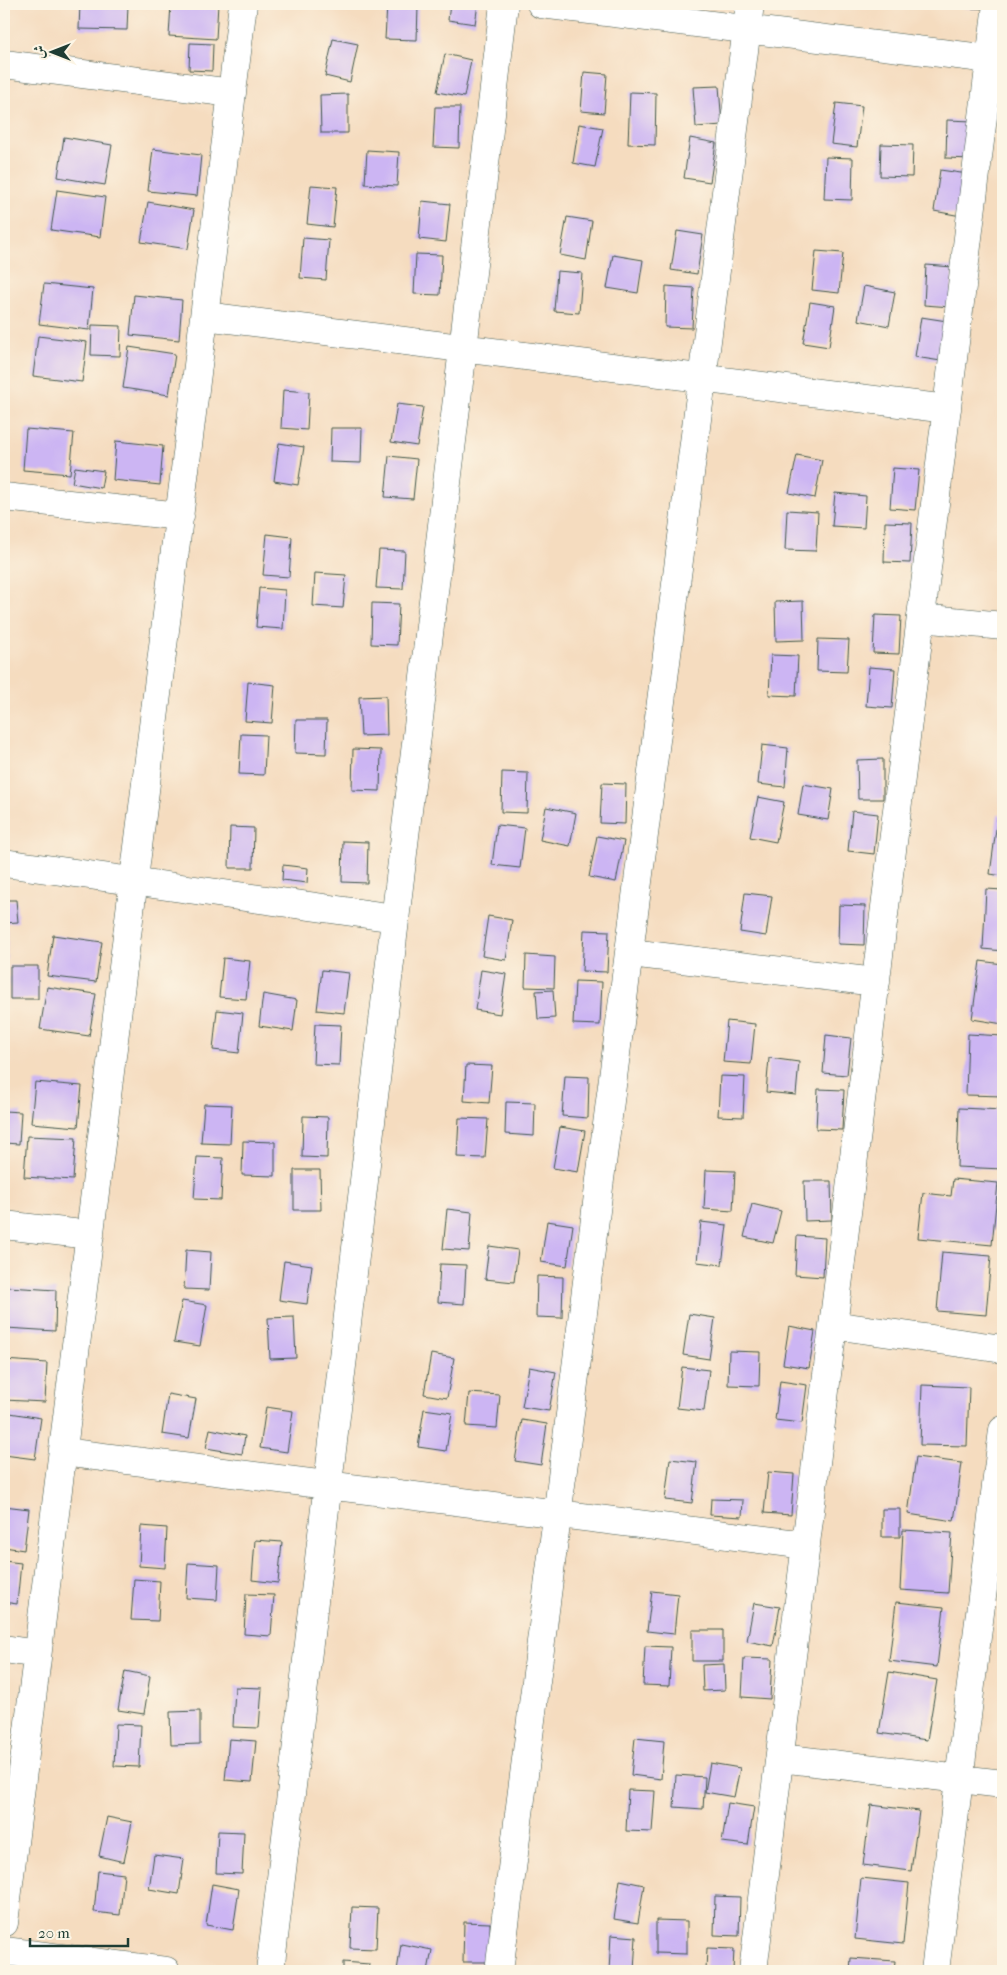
<svg xmlns="http://www.w3.org/2000/svg" width="1007" height="1975" font-family="'IM FELL French Canon',Amiri,serif">
	<style>
		.building { fill: #ccb5f3 }
		.lines { fill: none; stroke-linecap: round; stroke-linejoin: round }
		.minor-casing { stroke: #3f5549; stroke-width: 29 }
		.minor { stroke: #fff; stroke-width: 28 }
	</style>
	<rect width="100%" height="100%" fill="#fcf5e5"/>
	<filter id="ink" filterUnits="userSpaceOnUse"><feTurbulence type="fractalNoise" baseFrequency=".02" numOctaves="2"/><feDisplacementMap in="SourceGraphic" scale="10" xChannelSelector="R" yChannelSelector="G"/><feConvolveMatrix kernelMatrix="1 2 1 2 8 2 1 2 1" color-interpolation-filters="sRGB"/></filter>
	<filter id="wash" filterUnits="userSpaceOnUse"><feTurbulence type="fractalNoise" baseFrequency=".0096" numOctaves="4" result="noise"/><feDisplacementMap in="SourceGraphic" scale="20" xChannelSelector="R" yChannelSelector="G"/><feGaussianBlur stdDeviation="1.12" result="paint"/><feColorMatrix in="noise" values="0 0 0 0 0 0 0 0 0 0 0 0 0 0 0 0 0 1.4 0 .05"/><feComposite in="paint" operator="in"/></filter>
	<g filter="url(#wash)">
		<rect width="100%" height="100%" fill="#f5dcbf"/>
		<g id="blocks">
			<path class="building" d="M 80,4 L 128,4 L 127,30 L 79,29 Z
				M 137,4 L 165,4 L 165,7 L 137,6 Z
				M 171,4 L 218,4 L 216,39 L 169,36 Z
				M 337,4 L 364,4 L 363,7 L 337,5 Z
				M 450,4 L 478,4 L 475,24 L 448,20 Z
				M 963,4 L 991,4 L 991,9 L 963,8 Z
				M 387,5 L 418,6 L 417,40 L 385,39 Z
				M 333,39 L 358,44 L 350,82 L 325,76 Z
				M 190,43 L 213,44 L 212,71 L 189,70 Z
				M 445,54 L 471,60 L 464,97 L 437,92 Z
				M 584,72 L 607,74 L 604,113 L 581,111 Z
				M 719,86 L 722,125 L 696,127 L 693,87 Z
				M 630,92 L 656,93 L 655,145 L 628,144 Z
				M 348,94 L 348,133 L 321,133 L 320,95 Z
				M 836,103 L 862,106 L 857,147 L 831,144 Z
				M 435,107 L 460,107 L 459,148 L 433,147 Z
				M 947,120 L 973,121 L 972,159 L 946,158 Z
				M 579,124 L 603,128 L 595,167 L 573,163 Z
				M 64,137 L 112,145 L 105,185 L 58,177 Z
				M 690,138 L 716,143 L 710,182 L 684,178 Z
				M 881,144 L 913,145 L 912,177 L 880,176 Z
				M 153,149 L 201,155 L 197,196 L 148,191 Z
				M 367,150 L 399,152 L 397,186 L 365,184 Z
				M 826,157 L 853,158 L 852,200 L 824,199 Z
				M 940,170 L 968,174 L 961,216 L 934,211 Z
				M 311,185 L 337,187 L 333,227 L 307,224 Z
				M 57,190 L 105,197 L 100,237 L 51,230 Z
				M 422,201 L 450,204 L 446,242 L 419,239 Z
				M 148,202 L 194,210 L 188,249 L 141,242 Z
				M 567,217 L 592,221 L 586,260 L 560,255 Z
				M 677,231 L 703,235 L 697,274 L 671,270 Z
				M 303,238 L 329,240 L 326,280 L 300,278 Z
				M 816,251 L 843,253 L 839,293 L 812,290 Z
				M 416,254 L 442,255 L 440,295 L 414,294 Z
				M 613,255 L 643,260 L 638,293 L 607,288 Z
				M 926,265 L 953,267 L 951,307 L 924,305 Z
				M 557,271 L 582,273 L 579,313 L 554,311 Z
				M 44,284 L 93,289 L 89,330 L 39,324 Z
				M 666,286 L 694,288 L 692,328 L 665,327 Z
				M 864,286 L 895,292 L 889,326 L 858,320 Z
				M 134,295 L 182,300 L 179,340 L 130,335 Z
				M 810,302 L 835,306 L 829,347 L 803,343 Z
				M 921,317 L 947,321 L 941,361 L 915,357 Z
				M 92,325 L 121,326 L 120,356 L 91,355 Z
				M 38,336 L 87,342 L 82,382 L 33,376 Z
				M 129,347 L 175,354 L 169,395 L 123,388 Z
				M 283,390 L 309,392 L 307,430 L 281,428 Z
				M 397,404 L 423,407 L 417,446 L 391,442 Z
				M 331,428 L 362,428 L 361,463 L 330,462 Z
				M 26,429 L 74,433 L 70,474 L 23,470 Z
				M 116,441 L 163,446 L 160,485 L 113,480 Z
				M 279,443 L 304,447 L 298,485 L 274,481 Z
				M 797,455 L 822,460 L 815,498 L 789,493 Z
				M 389,456 L 417,459 L 413,499 L 385,497 Z
				M 75,467 L 104,471 L 101,488 L 72,483 Z
				M 893,468 L 919,470 L 915,510 L 890,508 Z
				M 835,493 L 866,496 L 864,528 L 832,526 Z
				M 787,510 L 818,512 L 816,551 L 785,550 Z
				M 885,522 L 912,523 L 910,563 L 884,562 Z
				M 267,534 L 292,537 L 289,577 L 263,575 Z
				M 379,550 L 405,551 L 403,589 L 376,588 Z
				M 315,573 L 346,575 L 343,608 L 313,606 Z
				M 259,588 L 285,590 L 283,629 L 256,627 Z
				M 803,601 L 804,640 L 776,641 L 775,602 Z
				M 372,603 L 399,604 L 397,645 L 371,644 Z
				M 875,615 L 901,616 L 899,654 L 873,653 Z
				M 818,639 L 849,640 L 847,672 L 817,671 Z
				M 771,655 L 798,656 L 796,696 L 769,695 Z
				M 869,667 L 895,669 L 892,708 L 866,706 Z
				M 248,682 L 275,685 L 272,723 L 245,721 Z
				M 386,696 L 387,735 L 361,736 L 359,697 Z
				M 296,720 L 327,720 L 326,754 L 295,753 Z
				M 241,734 L 266,735 L 264,775 L 239,774 Z
				M 762,745 L 788,748 L 785,787 L 758,784 Z
				M 353,749 L 381,750 L 380,791 L 352,790 Z
				M 883,759 L 883,799 L 858,799 L 857,760 Z
				M 502,772 L 528,773 L 527,813 L 501,812 Z
				M 1002,782 L 1003,782 L 1003,802 L 1000,802 Z
				M 602,783 L 626,784 L 625,824 L 600,823 Z
				M 803,784 L 833,789 L 828,820 L 798,815 Z
				M 758,797 L 784,802 L 776,842 L 750,837 Z
				M 546,807 L 576,813 L 570,846 L 540,840 Z
				M 852,811 L 878,814 L 874,854 L 848,851 Z
				M 998,814 L 1003,815 L 1003,876 L 990,874 Z
				M 497,825 L 525,828 L 520,868 L 492,865 Z
				M 230,827 L 254,828 L 253,868 L 229,868 Z
				M 597,836 L 624,841 L 616,882 L 589,877 Z
				M 343,841 L 368,842 L 367,883 L 342,882 Z
				M 283,865 L 308,868 L 307,883 L 282,880 Z
				M 986,889 L 1003,890 L 1003,951 L 983,949 Z
				M 745,893 L 772,896 L 766,936 L 740,932 Z
				M 4,900 L 16,900 L 18,922 L 4,923 Z
				M 839,905 L 865,906 L 864,945 L 838,944 Z
				M 488,916 L 512,920 L 506,960 L 482,956 Z
				M 4,929 L 8,929 L 6,969 L 4,969 Z
				M 584,930 L 609,931 L 607,972 L 582,971 Z
				M 53,935 L 102,942 L 96,982 L 47,976 Z
				M 526,955 L 555,957 L 554,988 L 525,987 Z
				M 223,958 L 250,961 L 246,999 L 219,997 Z
				M 980,961 L 1003,964 L 1003,1024 L 972,1019 Z
				M 10,966 L 38,966 L 38,999 L 10,999 Z
				M 322,970 L 349,973 L 344,1013 L 317,1010 Z
				M 481,970 L 506,974 L 500,1014 L 475,1010 Z
				M 575,981 L 602,982 L 600,1025 L 573,1024 Z
				M 47,987 L 96,994 L 89,1036 L 40,1029 Z
				M 553,990 L 555,1018 L 538,1019 L 536,991 Z
				M 263,994 L 297,1000 L 293,1031 L 259,1026 Z
				M 217,1010 L 243,1013 L 239,1053 L 213,1050 Z
				M 727,1021 L 755,1024 L 751,1064 L 723,1062 Z
				M 315,1024 L 341,1025 L 339,1065 L 313,1064 Z
				M 968,1034 L 1003,1036 L 1003,1096 L 966,1095 Z
				M 826,1035 L 851,1038 L 847,1075 L 823,1073 Z
				M 769,1058 L 799,1062 L 796,1095 L 766,1092 Z
				M 466,1065 L 492,1066 L 489,1103 L 464,1101 Z
				M 565,1076 L 589,1077 L 588,1118 L 562,1116 Z
				M 720,1076 L 745,1077 L 743,1117 L 718,1116 Z
				M 35,1082 L 82,1086 L 78,1127 L 31,1123 Z
				M 818,1089 L 844,1090 L 842,1130 L 816,1129 Z
				M 506,1102 L 535,1103 L 534,1136 L 505,1134 Z
				M 204,1104 L 232,1105 L 230,1144 L 201,1143 Z
				M 959,1108 L 1003,1110 L 1003,1169 L 957,1167 Z
				M 4,1111 L 21,1112 L 19,1144 L 4,1143 Z
				M 303,1116 L 328,1117 L 327,1158 L 302,1157 Z
				M 459,1118 L 488,1119 L 485,1158 L 457,1157 Z
				M 560,1127 L 585,1131 L 578,1172 L 553,1168 Z
				M 27,1136 L 76,1138 L 73,1180 L 24,1177 Z
				M 243,1141 L 275,1142 L 275,1176 L 242,1175 Z
				M 197,1157 L 223,1158 L 221,1200 L 194,1199 Z
				M 294,1170 L 320,1170 L 321,1210 L 294,1210 Z
				M 706,1170 L 735,1171 L 733,1211 L 704,1209 Z
				M 953,1179 L 998,1183 L 992,1245 L 918,1238 L 923,1193 L 951,1196 Z
				M 804,1181 L 831,1181 L 832,1220 L 805,1221 Z
				M 752,1204 L 781,1211 L 773,1243 L 744,1237 Z
				M 447,1209 L 472,1212 L 469,1251 L 443,1249 Z
				M 547,1221 L 573,1225 L 567,1266 L 541,1262 Z
				M 701,1222 L 727,1225 L 722,1265 L 697,1262 Z
				M 797,1236 L 825,1238 L 823,1277 L 795,1275 Z
				M 489,1246 L 518,1250 L 514,1282 L 485,1279 Z
				M 186,1250 L 211,1252 L 209,1290 L 184,1289 Z
				M 942,1252 L 991,1256 L 986,1315 L 937,1311 Z
				M 284,1261 L 312,1265 L 307,1304 L 279,1300 Z
				M 440,1264 L 466,1265 L 464,1304 L 438,1302 Z
				M 537,1276 L 563,1277 L 562,1318 L 536,1317 Z
				M 8,1287 L 56,1290 L 55,1331 L 6,1328 Z
				M 182,1301 L 207,1305 L 200,1346 L 174,1342 Z
				M 689,1314 L 715,1318 L 709,1359 L 683,1355 Z
				M 294,1317 L 296,1358 L 270,1359 L 268,1318 Z
				M 789,1326 L 815,1331 L 809,1368 L 783,1364 Z
				M 729,1351 L 760,1352 L 759,1386 L 728,1385 Z
				M 431,1354 L 454,1358 L 447,1398 L 424,1394 Z
				M 4,1360 L 47,1363 L 45,1402 L 4,1400 Z
				M 529,1367 L 556,1372 L 549,1411 L 522,1407 Z
				M 682,1367 L 709,1370 L 704,1411 L 677,1408 Z
				M 780,1381 L 807,1385 L 802,1423 L 775,1420 Z
				M 922,1385 L 969,1387 L 967,1446 L 920,1445 Z
				M 469,1393 L 500,1395 L 497,1428 L 466,1426 Z
				M 168,1394 L 196,1399 L 189,1438 L 162,1434 Z
				M 266,1407 L 293,1411 L 287,1452 L 260,1448 Z
				M 424,1409 L 452,1413 L 446,1451 L 418,1447 Z
				M 4,1412 L 41,1418 L 35,1459 L 4,1455 Z
				M 522,1420 L 547,1424 L 541,1465 L 515,1461 Z
				M 210,1429 L 245,1436 L 242,1454 L 206,1448 Z
				M 916,1457 L 962,1463 L 954,1521 L 908,1514 Z
				M 670,1459 L 697,1462 L 692,1503 L 665,1500 Z
				M 768,1472 L 794,1474 L 791,1515 L 764,1513 Z
				M 711,1499 L 743,1500 L 742,1517 L 710,1515 Z
				M 4,1506 L 29,1509 L 24,1550 L 4,1547 Z
				M 882,1509 L 900,1509 L 900,1537 L 882,1537 Z
				M 141,1526 L 167,1528 L 165,1568 L 139,1566 Z
				M 903,1530 L 952,1533 L 948,1593 L 900,1590 Z
				M 255,1540 L 282,1542 L 278,1583 L 252,1580 Z
				M 4,1561 L 21,1563 L 17,1604 L 4,1602 Z
				M 188,1563 L 219,1565 L 217,1600 L 186,1598 Z
				M 134,1579 L 160,1581 L 158,1621 L 131,1620 Z
				M 652,1591 L 678,1594 L 674,1634 L 647,1631 Z
				M 246,1594 L 274,1595 L 271,1636 L 244,1634 Z
				M 896,1602 L 944,1607 L 937,1667 L 889,1661 Z
				M 754,1603 L 780,1607 L 773,1646 L 747,1641 Z
				M 692,1630 L 723,1630 L 723,1661 L 692,1661 Z
				M 645,1646 L 671,1647 L 669,1686 L 643,1685 Z
				M 744,1658 L 772,1659 L 770,1699 L 742,1697 Z
				M 724,1664 L 725,1690 L 703,1691 L 702,1665 Z
				M 125,1671 L 150,1676 L 144,1714 L 118,1710 Z
				M 889,1672 L 937,1680 L 927,1740 L 879,1733 Z
				M 235,1687 L 262,1688 L 259,1728 L 233,1727 Z
				M 200,1711 L 200,1744 L 171,1745 L 170,1712 Z
				M 116,1724 L 141,1725 L 139,1767 L 114,1766 Z
				M 635,1738 L 664,1741 L 661,1779 L 631,1775 Z
				M 229,1739 L 256,1741 L 252,1782 L 225,1780 Z
				M 710,1763 L 740,1768 L 734,1797 L 705,1792 Z
				M 676,1775 L 705,1777 L 703,1809 L 674,1807 Z
				M 628,1790 L 655,1791 L 652,1832 L 626,1831 Z
				M 728,1803 L 754,1807 L 748,1845 L 722,1842 Z
				M 871,1805 L 919,1811 L 911,1871 L 863,1865 Z
				M 107,1817 L 132,1822 L 124,1862 L 99,1856 Z
				M 218,1831 L 244,1832 L 242,1874 L 216,1873 Z
				M 154,1855 L 184,1859 L 179,1894 L 149,1889 Z
				M 98,1871 L 124,1874 L 120,1915 L 94,1912 Z
				M 861,1878 L 909,1883 L 903,1944 L 855,1939 Z
				M 620,1880 L 644,1885 L 638,1923 L 614,1919 Z
				M 212,1884 L 239,1889 L 233,1930 L 206,1925 Z
				M 715,1896 L 740,1897 L 739,1936 L 714,1935 Z
				M 352,1907 L 378,1908 L 376,1949 L 350,1948 Z
				M 656,1920 L 687,1921 L 687,1954 L 656,1953 Z
				M 464,1922 L 490,1923 L 490,1962 L 463,1962 Z
				M 611,1935 L 636,1937 L 634,1971 L 609,1971 Z
				M 401,1944 L 432,1950 L 428,1971 L 397,1971 Z
				M 707,1948 L 734,1949 L 733,1971 L 706,1971 Z
				M 851,1958 L 895,1961 L 894,1971 L 850,1971 Z
				M 343,1962 L 369,1964 L 368,1971 L 343,1971 Z"/>
		</g>
	</g>
	<g filter="url(#ink)">
		<use href="#blocks" fill-opacity="0" stroke="#3f5549" stroke-width="1"/>
		<g class="lines">
			<g class="minor-casing">
				<path id="minor" d="M 541,4 L 990,59
					M 4,64 L 232,93
					M 205,316 L 947,409
					M 4,497 L 180,516
					M 921,618 L 1003,626
					M 4,863 L 395,918
					M 630,953 L 876,982
					M 4,1225 L 90,1235
					M 833,1325 L 1003,1349
					M 63,1452 L 806,1545
					M 4,1649 L 37,1654
					M 780,1758 L 1003,1784
					M 4,1923 L 243,4
					M 4,1951 L 166,1971
					M 270,1971 L 504,4
					M 499,1971 L 750,4
					M 753,1971 L 997,4
					M 935,1971 L 1003,1430"/>
			</g>
			<use href="#minor" class="minor"/>
		</g>
	</g>
	<rect width="1007" height="1975" fill="none" stroke="#fcf5e5" stroke-width="20"/>
	<g transform="translate(52 52) rotate(270)" stroke="#fcf5e5" stroke-width="4" paint-order="stroke">
	<path d="M0-4L9 19L0 12L-9 19Z" fill="#1f3d34"/>
	<text y="-8" font-size="14" font-weight="bold" text-anchor="middle" fill="#1f3d34">ش</text>
	</g>
	<path d="M30 1938v8h98v-8" fill="none" stroke="#1f3d34" stroke-width="2.5"/>
	<text x="38" y="1938" font-size="15" fill="#1f3d34" stroke="#fcf5e5" stroke-width="4" paint-order="stroke">20 m</text>
</svg>
